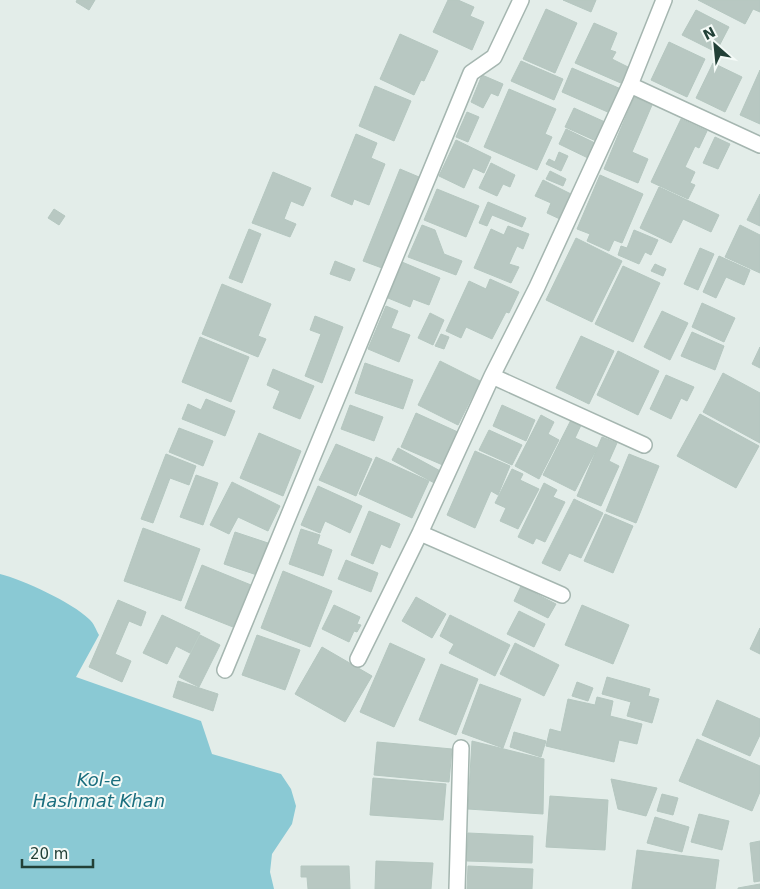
<svg xmlns="http://www.w3.org/2000/svg" width="760" height="889" font-family="'DejaVu Sans',sans-serif">
	<style>
		.water { fill: #8ac9d4 }
		.building { fill: #b8c8c2; stroke: #b5c7c0 }
		.lines { fill: none; stroke-linecap: round; stroke-linejoin: round }
		.street-casing { stroke: #a5b6b0; stroke-width: 18 }
		.street { stroke: #fff; stroke-width: 15 }
		.labels { text-anchor: middle; stroke-width: 4; stroke-linejoin: round; paint-order: stroke }
		.water-label { font-size: 18px; font-style: italic; fill: #1a6e7e; stroke: #f4faf7 }
	</style>
	<rect width="100%" height="100%" fill="#e3ede9"/>
	<path class="water" d="M 0,574 C 22,579 73,603 89,619 C 94,623 96,630 99,635 L 76,677 L 201,721 L 212,754 L 281,774 L 291,789 L 296,806 L 292,824 L 272,854 L 270,872 L 274,889 L 0,889 Z"/>
	<path class="building" d="M 77,0 L 95,0 L 89,10 L 76,2 Z
		M 448,0 L 458,0 L 474,7 L 470,16 L 484,22 L 472,50 L 433,32 Z
		M 563,0 L 596,0 L 591,12 Z
		M 698,0 L 760,0 L 760,12 L 753,9 L 745,24 Z
		M 546,9 L 577,23 L 555,73 L 523,59 Z
		M 696,10 L 729,27 L 716,52 L 682,35 Z
		M 594,23 L 617,33 L 610,50 L 616,52 L 612,59 L 630,68 L 623,84 L 575,63 Z
		M 400,34 L 438,51 L 424,81 L 421,80 L 414,95 L 380,79 Z
		M 669,42 L 705,59 L 687,97 L 651,80 Z
		M 521,61 L 563,79 L 554,100 L 511,81 Z
		M 713,63 L 742,77 L 725,112 L 696,98 Z
		M 572,68 L 621,89 L 610,113 L 562,92 Z
		M 760,70 L 760,124 L 740,115 Z
		M 482,75 L 503,84 L 498,96 L 491,93 L 483,108 L 471,102 Z
		M 375,86 L 411,101 L 394,141 L 359,126 Z
		M 509,89 L 556,109 L 545,134 L 552,137 L 537,170 L 484,147 Z
		M 634,97 L 652,105 L 632,152 L 648,159 L 638,183 L 604,169 Z
		M 574,108 L 605,122 L 596,141 L 565,127 Z
		M 467,112 L 479,117 L 468,142 L 456,137 Z
		M 681,119 L 707,131 L 699,148 L 695,146 L 685,167 L 695,172 L 690,183 L 695,185 L 688,199 L 651,182 Z
		M 566,129 L 595,143 L 588,158 L 559,144 Z
		M 356,134 L 377,143 L 371,158 L 385,164 L 369,205 L 354,199 L 352,205 L 331,196 Z
		M 715,137 L 730,144 L 718,169 L 703,163 Z
		M 456,140 L 491,157 L 484,173 L 473,168 L 464,188 L 439,176 Z
		M 559,152 L 568,156 L 561,171 L 546,164 L 549,159 L 555,162 Z
		M 491,163 L 515,175 L 510,187 L 503,184 L 497,196 L 479,188 Z
		M 400,169 L 419,177 L 382,268 L 363,261 Z
		M 550,171 L 566,179 L 563,186 L 546,179 Z
		M 273,172 L 311,188 L 303,206 L 291,201 L 284,219 L 296,224 L 290,237 L 252,223 Z
		M 600,175 L 643,194 L 622,243 L 614,240 L 609,251 L 587,241 L 590,234 L 577,229 Z
		M 543,180 L 573,195 L 562,220 L 547,213 L 551,203 L 535,196 Z
		M 659,187 L 719,215 L 711,232 L 683,219 L 671,243 L 640,228 Z
		M 437,189 L 479,206 L 466,237 L 424,220 Z
		M 760,194 L 760,226 L 747,220 Z
		M 488,202 L 526,218 L 522,227 L 492,215 L 487,226 L 479,223 Z
		M 54,209 L 65,216 L 59,225 L 48,218 Z
		M 422,225 L 435,230 L 444,254 L 462,261 L 456,275 L 408,257 Z
		M 740,225 L 760,235 L 760,273 L 725,257 Z
		M 508,226 L 529,234 L 523,249 L 517,246 L 509,264 L 519,267 L 511,283 L 474,268 L 491,229 L 504,235 Z
		M 249,229 L 261,234 L 242,283 L 229,278 Z
		M 634,230 L 658,240 L 651,255 L 645,252 L 639,264 L 618,255 L 621,246 L 627,248 Z
		M 576,238 L 622,261 L 592,322 L 546,300 Z
		M 700,248 L 714,254 L 698,290 L 684,284 Z
		M 719,256 L 750,270 L 744,285 L 726,277 L 716,298 L 703,292 Z
		M 335,261 L 355,269 L 350,281 L 330,274 Z
		M 402,262 L 440,278 L 429,305 L 413,299 L 410,307 L 388,298 Z
		M 655,264 L 666,269 L 663,276 L 651,271 Z
		M 623,266 L 660,283 L 633,342 L 595,324 Z
		M 490,279 L 519,292 L 509,313 L 506,312 L 492,339 L 466,327 L 461,338 L 446,331 L 469,281 L 486,289 Z
		M 222,284 L 271,304 L 258,336 L 266,339 L 258,357 L 202,334 Z
		M 702,303 L 735,318 L 724,342 L 692,327 Z
		M 386,306 L 398,311 L 391,328 L 410,335 L 399,362 L 368,349 Z
		M 662,311 L 688,323 L 670,360 L 644,347 Z
		M 430,313 L 444,320 L 433,345 L 418,338 Z
		M 315,316 L 343,327 L 322,383 L 305,376 L 321,334 L 310,330 Z
		M 692,332 L 724,346 L 715,370 L 681,356 Z
		M 441,334 L 449,337 L 444,349 L 435,346 Z
		M 581,336 L 614,351 L 589,404 L 556,388 Z
		M 200,337 L 249,357 L 231,402 L 182,382 Z
		M 760,347 L 760,368 L 752,364 Z
		M 618,351 L 659,371 L 638,415 L 597,395 Z
		M 440,361 L 480,381 L 458,425 L 418,405 Z
		M 365,363 L 413,380 L 403,409 L 355,393 Z
		M 273,369 L 314,386 L 300,419 L 273,408 L 280,391 L 267,385 Z
		M 723,373 L 760,393 L 760,443 L 703,412 Z
		M 666,375 L 694,387 L 687,401 L 681,398 L 671,419 L 650,409 Z
		M 206,399 L 235,411 L 225,436 L 182,419 L 188,404 L 201,410 Z
		M 350,405 L 383,417 L 374,441 L 341,429 Z
		M 502,405 L 535,420 L 526,441 L 493,426 Z
		M 416,413 L 460,433 L 445,466 L 401,447 Z
		M 700,414 L 759,446 L 736,488 L 677,456 Z
		M 541,415 L 554,422 L 548,434 L 559,440 L 539,479 L 515,466 Z
		M 572,418 L 582,423 L 575,438 L 597,448 L 575,491 L 543,475 Z
		M 179,428 L 213,441 L 203,466 L 169,452 Z
		M 489,430 L 522,445 L 512,465 L 479,450 Z
		M 259,433 L 301,451 L 283,496 L 240,478 Z
		M 602,437 L 617,443 L 609,461 L 619,466 L 601,506 L 577,496 Z
		M 336,444 L 372,459 L 356,496 L 319,480 Z
		M 398,448 L 444,473 L 438,485 L 392,460 Z
		M 475,451 L 510,466 L 498,495 L 491,491 L 475,528 L 447,515 Z
		M 166,454 L 196,466 L 189,485 L 170,478 L 153,523 L 141,519 Z
		M 629,454 L 659,466 L 636,523 L 606,511 Z
		M 376,457 L 429,481 L 412,518 L 359,494 Z
		M 512,469 L 523,474 L 520,480 L 539,489 L 518,529 L 500,521 L 506,508 L 495,503 Z
		M 196,475 L 218,483 L 203,525 L 180,517 Z
		M 232,482 L 280,506 L 268,531 L 238,517 L 229,534 L 210,525 Z
		M 544,483 L 557,490 L 553,497 L 565,502 L 545,542 L 536,538 L 533,544 L 518,537 Z
		M 318,486 L 362,506 L 350,533 L 325,521 L 320,533 L 301,525 Z
		M 574,499 L 603,513 L 581,558 L 569,553 L 560,571 L 542,563 Z
		M 369,511 L 400,524 L 390,548 L 381,544 L 373,564 L 351,555 Z
		M 605,514 L 633,526 L 613,573 L 584,561 Z
		M 143,528 L 200,549 L 181,601 L 124,581 Z
		M 301,529 L 320,535 L 317,544 L 332,550 L 323,576 L 289,564 Z
		M 235,532 L 268,543 L 257,575 L 224,564 Z
		M 346,560 L 378,573 L 371,592 L 338,579 Z
		M 202,565 L 251,585 L 233,627 L 185,608 Z
		M 283,571 L 332,591 L 310,647 L 261,628 Z
		M 521,586 L 556,604 L 548,618 L 514,601 Z
		M 416,597 L 446,614 L 432,638 L 402,621 Z
		M 118,600 L 146,612 L 141,626 L 129,621 L 115,654 L 131,661 L 122,682 L 89,667 Z
		M 334,605 L 360,617 L 357,624 L 361,625 L 357,632 L 354,631 L 349,642 L 322,629 Z
		M 582,605 L 629,625 L 613,664 L 565,645 Z
		M 519,611 L 545,624 L 534,647 L 507,634 Z
		M 162,615 L 200,633 L 190,653 L 176,646 L 167,664 L 143,653 Z
		M 450,615 L 510,645 L 495,676 L 449,653 L 454,644 L 440,636 Z
		M 760,628 L 760,654 L 750,649 Z
		M 200,635 L 220,645 L 199,687 L 179,677 Z
		M 257,635 L 300,650 L 285,690 L 242,675 Z
		M 390,643 L 425,659 L 394,727 L 360,712 Z
		M 515,643 L 559,665 L 544,696 L 500,674 Z
		M 322,647 L 372,676 L 345,722 L 295,694 Z
		M 441,664 L 478,679 L 456,735 L 419,720 Z
		M 607,677 L 650,689 L 648,696 L 659,699 L 652,723 L 627,716 L 631,702 L 602,694 Z
		M 178,681 L 218,694 L 213,711 L 173,697 Z
		M 577,682 L 593,688 L 588,701 L 572,696 Z
		M 480,684 L 521,699 L 503,748 L 462,733 Z
		M 597,697 L 613,701 L 610,716 L 642,724 L 637,744 L 619,740 L 614,762 L 546,746 L 550,729 L 561,732 L 568,699 L 595,705 Z
		M 717,700 L 760,719 L 760,735 L 750,756 L 702,735 Z
		M 514,732 L 546,741 L 541,757 L 510,747 Z
		M 697,739 L 760,766 L 760,792 L 752,811 L 679,781 Z
		M 472,741 L 544,759 L 543,814 L 468,809 Z
		M 377,742 L 452,749 L 449,782 L 374,775 Z
		M 373,778 L 446,784 L 443,820 L 370,815 Z
		M 611,779 L 657,788 L 646,816 L 618,809 Z
		M 662,794 L 678,798 L 673,815 L 657,811 Z
		M 550,796 L 608,800 L 605,850 L 546,847 Z
		M 699,814 L 729,821 L 722,850 L 691,842 Z
		M 655,817 L 689,827 L 682,852 L 647,843 Z
		M 468,833 L 533,836 L 532,863 L 467,861 Z
		M 760,841 L 760,881 L 754,882 L 750,843 Z
		M 637,850 L 719,860 L 715,889 L 632,889 Z
		M 376,861 L 433,863 L 431,889 L 375,889 Z
		M 301,866 L 349,866 L 350,889 L 308,889 L 307,877 L 301,877 Z
		M 468,866 L 533,869 L 532,889 L 467,889 Z
		M 760,884 L 760,889 L 738,889 L 738,888 Z"/>
	<g class="lines">
		<g class="street-casing">
			<path id="street" d="M 630,85 L 760,145
				M 492,376 L 644,445
				M 420,533 L 562,595
				M 358,659 L 420,533 L 492,376 L 537,287 L 630,85 L 664,0
				M 225,670 L 471,73 L 494,57 L 521,0
				M 457,889 L 461,748"/>
		</g>
		<use href="#street" class="street"/>
	</g>
	<g class="labels">
		<g class="water-label">
			<text x="99" y="786">Kol-e<tspan x="99" dy="21">Hashmat Khan</tspan></text>
		</g>
	</g>
	<g transform="translate(715 45) rotate(333)" stroke="#f4faf7" stroke-width="4" paint-order="stroke">
	<path d="M0-4L9 19L0 12L-9 19Z" fill="#224037"/>
	<text y="-8" font-size="14" font-weight="bold" text-anchor="middle" fill="#224037">N</text>
	</g>
	<path d="M22 859v8h71v-8" fill="none" stroke="#224037" stroke-width="2.5"/>
	<text x="30" y="859" font-size="15" fill="#224037" stroke="#f4faf7" stroke-width="4" paint-order="stroke">20 m</text>
</svg>
